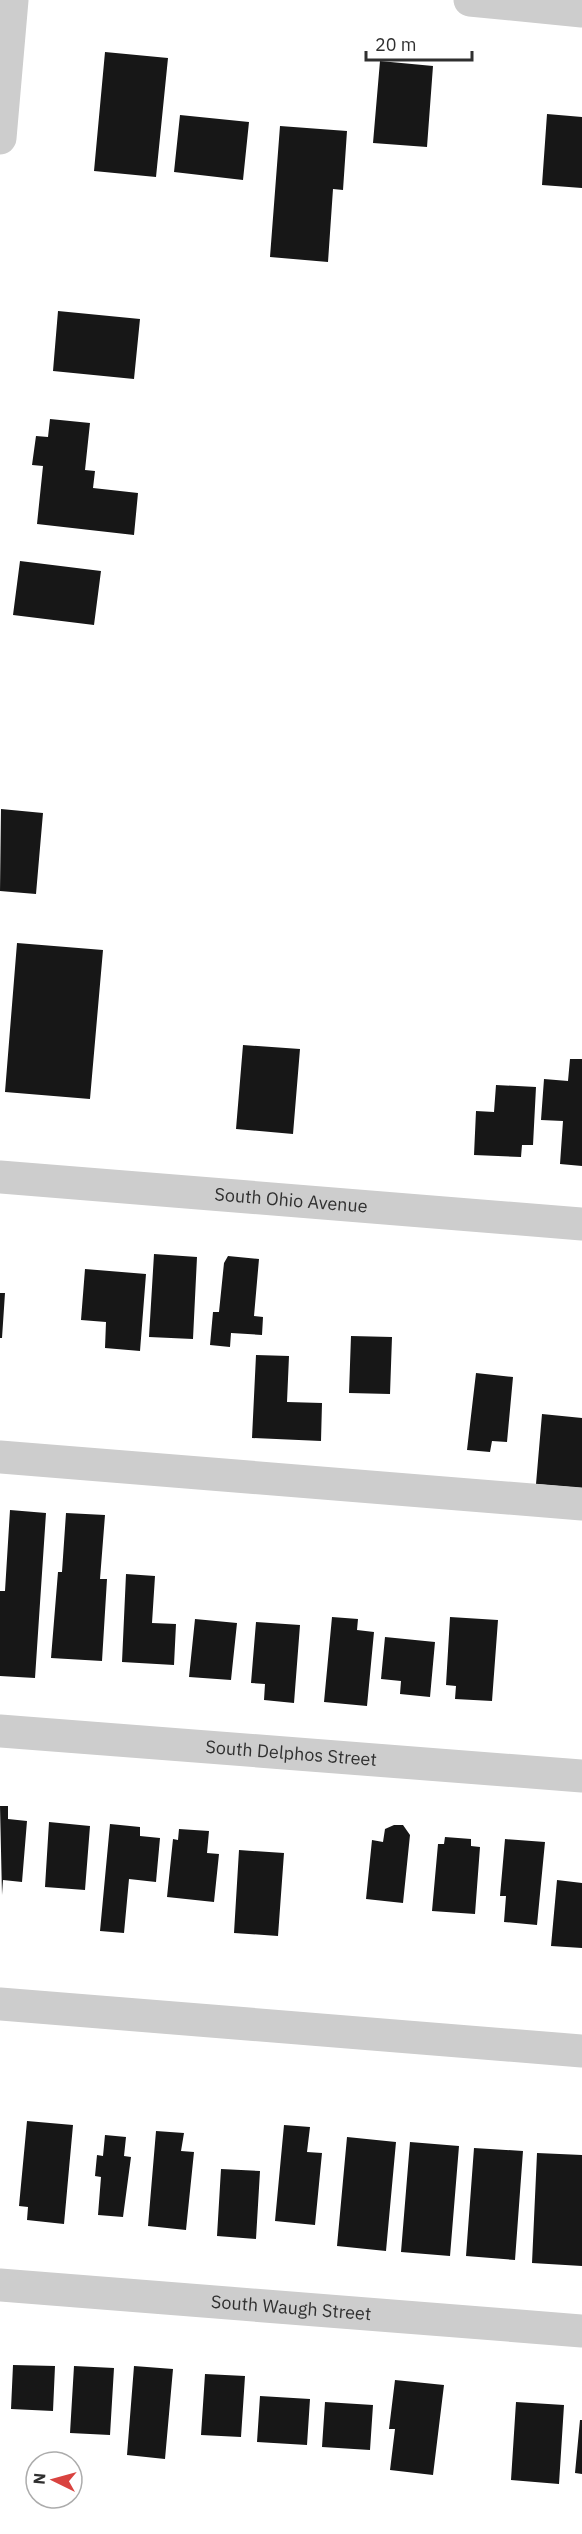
<svg xmlns="http://www.w3.org/2000/svg" width="582" height="2534" font-family="'IBM Plex Sans',sans-serif">
	<style>
		.building { fill: #171717 }
		.lines { fill: none; stroke-linecap: round; stroke-linejoin: round }
		.minor { stroke: #cdcdcd; stroke-width: 33 }
		.labels { text-anchor: middle; stroke-width: 6; stroke-linejoin: round; paint-order: stroke }
		.street-label { font-size: 18px; fill: #303030; stroke: #fff }
	</style>
	<rect width="100%" height="100%" fill="#fff"/>
	<path class="building" d="M 105,52 L 168,58 L 156,177 L 94,171 Z
		M 380,61 L 433,66 L 427,147 L 373,143 Z
		M 547,114 L 582,117 L 582,188 L 542,185 Z
		M 180,115 L 249,122 L 243,180 L 174,172 Z
		M 280,126 L 347,131 L 343,190 L 333,189 L 328,262 L 270,257 Z
		M 58,311 L 140,319 L 134,379 L 53,371 Z
		M 50,419 L 90,423 L 85,470 L 95,471 L 93,488 L 138,493 L 134,535 L 37,524 L 43,466 L 32,465 L 36,436 L 48,437 Z
		M 20,561 L 101,571 L 94,625 L 13,615 Z
		M 1,809 L 43,813 L 36,894 L 0,891 Z
		M 17,943 L 103,950 L 90,1099 L 5,1092 Z
		M 243,1045 L 300,1049 L 293,1134 L 236,1129 Z
		M 570,1059 L 582,1059 L 582,1166 L 560,1164 L 563,1121 L 541,1120 L 544,1079 L 568,1081 Z
		M 496,1085 L 536,1087 L 533,1145 L 522,1145 L 521,1157 L 474,1155 L 476,1111 L 494,1112 Z
		M 154,1254 L 197,1257 L 193,1339 L 149,1337 Z
		M 228,1256 L 259,1259 L 254,1316 L 263,1317 L 262,1335 L 231,1333 L 230,1347 L 210,1345 L 213,1312 L 219,1312 L 224,1263 Z
		M 85,1269 L 146,1274 L 140,1351 L 105,1348 L 106,1322 L 81,1320 Z
		M 0,1293 L 5,1293 L 2,1338 L 0,1338 Z
		M 351,1336 L 392,1337 L 390,1394 L 349,1393 Z
		M 256,1355 L 289,1356 L 287,1402 L 322,1403 L 321,1441 L 252,1438 Z
		M 476,1373 L 513,1377 L 507,1442 L 492,1441 L 490,1452 L 467,1450 Z
		M 542,1414 L 582,1418 L 582,1488 L 536,1484 Z
		M 10,1510 L 46,1513 L 35,1678 L 0,1676 L 0,1591 L 5,1591 Z
		M 66,1513 L 105,1515 L 100,1579 L 107,1579 L 102,1661 L 51,1658 L 58,1572 L 62,1572 Z
		M 126,1574 L 155,1576 L 152,1623 L 176,1624 L 174,1665 L 122,1662 Z
		M 332,1617 L 358,1619 L 357,1630 L 374,1632 L 367,1706 L 324,1702 Z
		M 450,1617 L 498,1620 L 492,1701 L 455,1699 L 456,1686 L 446,1685 Z
		M 195,1619 L 237,1623 L 231,1680 L 189,1677 Z
		M 256,1622 L 300,1625 L 294,1703 L 264,1700 L 265,1684 L 251,1683 Z
		M 385,1637 L 435,1642 L 430,1697 L 400,1694 L 401,1681 L 381,1679 Z
		M 0,1806 L 8,1806 L 8,1819 L 27,1821 L 22,1882 L 3,1880 L 2,1895 Z
		M 49,1822 L 90,1826 L 85,1890 L 45,1887 Z
		M 110,1824 L 140,1827 L 140,1836 L 160,1838 L 156,1882 L 129,1879 L 124,1933 L 100,1931 Z
		M 394,1825 L 403,1825 L 410,1835 L 403,1903 L 366,1899 L 372,1840 L 383,1842 L 385,1829 Z
		M 179,1829 L 209,1831 L 207,1853 L 219,1854 L 214,1902 L 167,1897 L 173,1839 L 178,1840 Z
		M 445,1837 L 471,1839 L 471,1846 L 480,1847 L 475,1914 L 432,1911 L 438,1844 L 444,1844 Z
		M 505,1839 L 545,1842 L 537,1925 L 504,1922 L 506,1896 L 500,1896 Z
		M 239,1850 L 284,1853 L 278,1936 L 234,1933 Z
		M 557,1880 L 582,1883 L 582,1948 L 551,1946 Z
		M 27,2121 L 73,2125 L 64,2224 L 27,2220 L 28,2207 L 19,2206 Z
		M 284,2125 L 310,2127 L 307,2152 L 322,2153 L 315,2225 L 275,2221 Z
		M 156,2131 L 184,2133 L 181,2151 L 194,2152 L 186,2230 L 148,2226 Z
		M 105,2135 L 126,2137 L 124,2156 L 131,2157 L 123,2217 L 98,2215 L 101,2177 L 95,2176 L 97,2155 L 103,2156 Z
		M 347,2137 L 396,2142 L 386,2251 L 337,2246 Z
		M 410,2142 L 459,2146 L 450,2256 L 401,2252 Z
		M 474,2148 L 523,2151 L 515,2260 L 466,2256 Z
		M 537,2153 L 582,2155 L 582,2266 L 532,2263 Z
		M 221,2169 L 260,2171 L 256,2239 L 217,2236 Z
		M 13,2365 L 55,2366 L 53,2411 L 11,2409 Z
		M 74,2366 L 114,2368 L 110,2435 L 70,2433 Z
		M 134,2366 L 173,2369 L 165,2459 L 127,2455 Z
		M 205,2374 L 245,2376 L 241,2437 L 201,2435 Z
		M 395,2380 L 444,2385 L 433,2475 L 390,2470 L 395,2429 L 389,2429 Z
		M 260,2396 L 310,2399 L 307,2445 L 257,2442 Z
		M 325,2402 L 373,2405 L 370,2450 L 322,2447 Z
		M 516,2402 L 564,2405 L 559,2484 L 511,2480 Z
		M 580,2420 L 582,2420 L 582,2474 L 575,2473 Z"/>
	<g class="lines">
		<g class="minor">
			<path d="M 470,0 L 582,11"/>
			<path d="M 0,138 L 12,0"/>
			<path id="s1" d="M 0,1177 L 582,1224"/>
			<path d="M 0,1457 L 582,1504"/>
			<path id="s2" d="M 0,1731 L 582,1776"/>
			<path d="M 0,2004 L 582,2051"/>
			<path id="s3" d="M 0,2285 L 582,2331"/>
		</g>
	</g>
	<g class="labels">
		<g class="street-label">
			<text dy="6" stroke="none"><textPath href="#s1" startOffset="292">South Ohio Avenue</textPath></text>
			<text dy="6" stroke="none"><textPath href="#s2" startOffset="292">South Delphos Street</textPath></text>
			<text dy="6" stroke="none"><textPath href="#s3" startOffset="292">South Waugh Street</textPath></text>
		</g>
	</g>
	<g transform="translate(54 2480) rotate(275)"><circle r="28" fill="#ffffff" stroke="#acacac" stroke-width="1.5"/>
	<path d="M0-4.5L10 22L0 15L-10 22Z" fill="#d94340"/>
	<text y="-9" font-size="16" font-weight="bold" text-anchor="middle" fill="#303030">N</text>
	</g>
	<path d="M366 51v9h106v-9" fill="none" stroke="#303030" stroke-width="3"/>
	<text x="375" y="51" font-size="18" fill="#303030" stroke="#ffffff" stroke-width="4.5" paint-order="stroke">20 m</text>
</svg>
